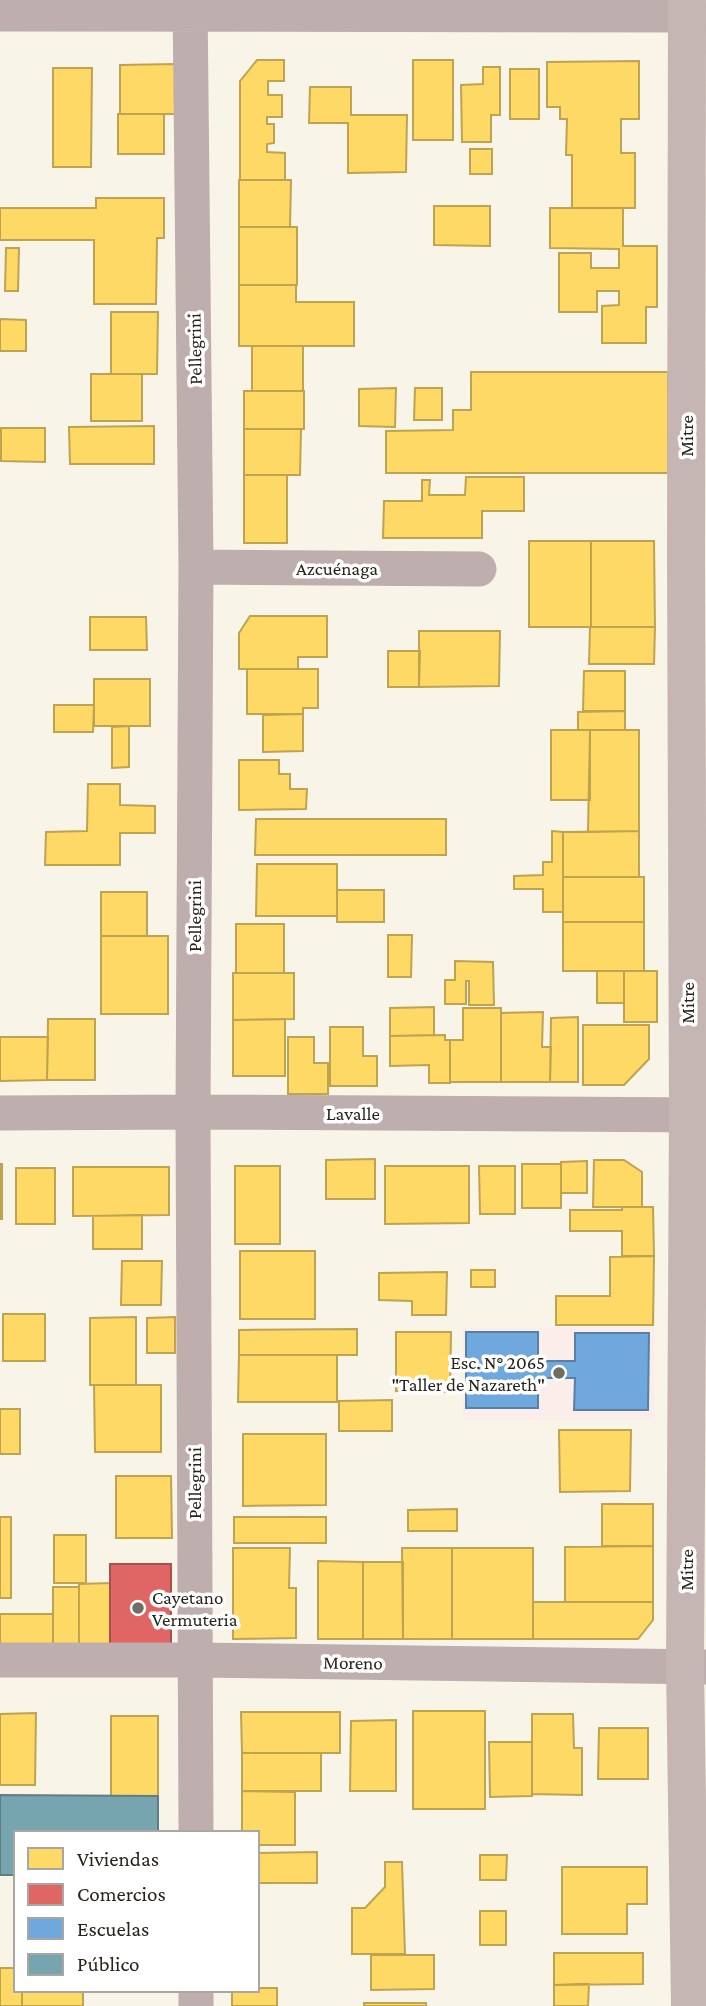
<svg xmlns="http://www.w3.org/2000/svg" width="706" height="2006" font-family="'Crimson Pro',serif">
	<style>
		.education { fill: #fbeeea }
		.homes { fill: #ffd966; stroke: #bea350; stroke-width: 2 }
		.shops { fill: #e06666; stroke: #a85250; stroke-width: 2 }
		.schools { fill: #6fa8dc; stroke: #5980a2; stroke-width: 2 }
		.public { fill: #76a5af; stroke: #5e7e83; stroke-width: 2 }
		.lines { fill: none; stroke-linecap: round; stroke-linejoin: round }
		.street { stroke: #beaeae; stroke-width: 35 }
		.secondary { stroke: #c5b6b4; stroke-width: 38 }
		.poi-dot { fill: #706d63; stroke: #fff; stroke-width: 2.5 }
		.labels { text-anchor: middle; stroke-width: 7; stroke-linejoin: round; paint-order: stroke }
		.street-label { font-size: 19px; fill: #27241c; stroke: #fff }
		.poi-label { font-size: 19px; fill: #27241c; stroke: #fff; text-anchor: end }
	</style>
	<rect width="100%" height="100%" fill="#f8f5e8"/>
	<path class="education" d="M 463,1327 L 655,1327 L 654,1419 L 463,1419 Z"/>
	<path class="homes" d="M 257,60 L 284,60 L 284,81 L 268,81 L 268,95 L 282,95 L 282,117 L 267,117 L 267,124 L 274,124 L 274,143 L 267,144 L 267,152 L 285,153 L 285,180 L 240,180 L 240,81 Z
		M 413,60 L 453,60 L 453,140 L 413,140 Z
		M 639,61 L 639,119 L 621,119 L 621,153 L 635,153 L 635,208 L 572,208 L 572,155 L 566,155 L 567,119 L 560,119 L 560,107 L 547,107 L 547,62 Z
		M 175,64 L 175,114 L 120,114 L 120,65 Z
		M 483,67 L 500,67 L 500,115 L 491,115 L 491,142 L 462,142 L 461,85 L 483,84 Z
		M 53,68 L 92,68 L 91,167 L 53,167 Z
		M 510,69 L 539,69 L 539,119 L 510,119 Z
		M 310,87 L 351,87 L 351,115 L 407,115 L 406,172 L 348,173 L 348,123 L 309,123 Z
		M 118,114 L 164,114 L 164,154 L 118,154 Z
		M 470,149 L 492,149 L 492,174 L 470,174 Z
		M 239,180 L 291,180 L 290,227 L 239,227 Z
		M 96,198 L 164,198 L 164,238 L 157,238 L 156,304 L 94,304 L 94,240 L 0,240 L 0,208 L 96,208 Z
		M 434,206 L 490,206 L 490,246 L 434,245 Z
		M 550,208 L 623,208 L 623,246 L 657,246 L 657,307 L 646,307 L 646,343 L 602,343 L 602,306 L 619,305 L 619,291 L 597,291 L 597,312 L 559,312 L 559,253 L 591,253 L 591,268 L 619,268 L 619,249 L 550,248 Z
		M 239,227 L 297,227 L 297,285 L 239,285 Z
		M 6,248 L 19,248 L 18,291 L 5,291 Z
		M 239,285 L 296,285 L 296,302 L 354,302 L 354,346 L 239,346 Z
		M 111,312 L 158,312 L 157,374 L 111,374 Z
		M 0,319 L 26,320 L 26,351 L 0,351 Z
		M 252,346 L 303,346 L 303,391 L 252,391 Z
		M 471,372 L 668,372 L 668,473 L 386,473 L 386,431 L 453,430 L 453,410 L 471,410 Z
		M 91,374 L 142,374 L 142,421 L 91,421 Z
		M 396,388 L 395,427 L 359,426 L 359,389 Z
		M 415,388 L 442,388 L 442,420 L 414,420 Z
		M 244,391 L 304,391 L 304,429 L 244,429 Z
		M 154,426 L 154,464 L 70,464 L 69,427 Z
		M 1,428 L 45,428 L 45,462 L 1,461 Z
		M 244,429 L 301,429 L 300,475 L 244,475 Z
		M 244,475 L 287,475 L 287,543 L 244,543 Z
		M 466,477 L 524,477 L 524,511 L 482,511 L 482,538 L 383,538 L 384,501 L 422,501 L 422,480 L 430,480 L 429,495 L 465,495 Z
		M 529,541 L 591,541 L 591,627 L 529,627 Z
		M 591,541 L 654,541 L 655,627 L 591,627 Z
		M 250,616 L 327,616 L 327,657 L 298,657 L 298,669 L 239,669 L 239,633 Z
		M 90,617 L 146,617 L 147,650 L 90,650 Z
		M 590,627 L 655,627 L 654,664 L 589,664 Z
		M 419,631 L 500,631 L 499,686 L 419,687 Z
		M 388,651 L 420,651 L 419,687 L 388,687 Z
		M 247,669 L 318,669 L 318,708 L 303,708 L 303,714 L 247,714 Z
		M 584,671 L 625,671 L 625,711 L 583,711 Z
		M 94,679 L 150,679 L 150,726 L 94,726 Z
		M 54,705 L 94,705 L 93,732 L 54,732 Z
		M 625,711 L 625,730 L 578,730 L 578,712 Z
		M 303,714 L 303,751 L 263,752 L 263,715 Z
		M 129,726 L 129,767 L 112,768 L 112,727 Z
		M 551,730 L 590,730 L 590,800 L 551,800 Z
		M 590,730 L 639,730 L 639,831 L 588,832 Z
		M 239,760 L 279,760 L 279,774 L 290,774 L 290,789 L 307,789 L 306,809 L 239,810 Z
		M 88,784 L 120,784 L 120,805 L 155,806 L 155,833 L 120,833 L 120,865 L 45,865 L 46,832 L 87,831 Z
		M 256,819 L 446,819 L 446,855 L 255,855 Z
		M 552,831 L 563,832 L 563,912 L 543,912 L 543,889 L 514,889 L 514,876 L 543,875 L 543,862 L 552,862 Z
		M 639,831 L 639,877 L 563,877 L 563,832 Z
		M 257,864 L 337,864 L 337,916 L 256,916 Z
		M 563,877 L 644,877 L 644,922 L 563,922 Z
		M 337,890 L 384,890 L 384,922 L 337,922 Z
		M 101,892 L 147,892 L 147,936 L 101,936 Z
		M 563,922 L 644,922 L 644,971 L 563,971 Z
		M 236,924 L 284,924 L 284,973 L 236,973 Z
		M 388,935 L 412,935 L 411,977 L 388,977 Z
		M 101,936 L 168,936 L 168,1014 L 101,1014 Z
		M 455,961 L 493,962 L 494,1005 L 469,1005 L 469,981 L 466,981 L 466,1004 L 445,1004 L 445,980 L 455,980 Z
		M 597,971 L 624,971 L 624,1003 L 597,1003 Z
		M 624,971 L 657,971 L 657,1022 L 624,1022 Z
		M 233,973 L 294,973 L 294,1019 L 233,1020 Z
		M 434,1007 L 434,1035 L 390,1036 L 390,1008 Z
		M 463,1008 L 501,1008 L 501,1082 L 450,1082 L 450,1040 L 463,1040 Z
		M 543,1012 L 542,1047 L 551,1047 L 550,1082 L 501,1082 L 501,1013 Z
		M 578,1017 L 578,1082 L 550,1082 L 551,1018 Z
		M 48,1019 L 95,1019 L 95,1080 L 47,1080 Z
		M 285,1019 L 285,1076 L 233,1076 L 233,1020 Z
		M 583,1025 L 649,1025 L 649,1059 L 624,1085 L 583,1085 Z
		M 330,1027 L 363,1027 L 363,1056 L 377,1056 L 377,1086 L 330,1086 Z
		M 445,1035 L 445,1040 L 450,1040 L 450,1083 L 429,1083 L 429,1065 L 390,1066 L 390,1036 Z
		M 0,1037 L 48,1037 L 47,1080 L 0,1081 Z
		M 288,1037 L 314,1037 L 314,1063 L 328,1063 L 328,1094 L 288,1094 Z
		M 375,1159 L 375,1199 L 326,1199 L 326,1160 Z
		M 594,1160 L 624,1160 L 642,1172 L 642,1207 L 593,1207 Z
		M 587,1161 L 587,1193 L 561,1193 L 561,1162 Z
		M 0,1164 L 2,1164 L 2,1219 L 0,1219 Z
		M 522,1164 L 561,1164 L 561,1208 L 522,1208 Z
		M 235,1166 L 280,1166 L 280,1244 L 235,1244 Z
		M 385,1166 L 469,1166 L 469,1223 L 385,1224 Z
		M 479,1166 L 515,1166 L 515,1214 L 480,1214 Z
		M 73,1167 L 169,1167 L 169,1215 L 73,1216 Z
		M 16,1168 L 55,1168 L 55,1224 L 16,1224 Z
		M 622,1207 L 653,1207 L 654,1256 L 622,1256 L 622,1231 L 570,1231 L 570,1210 L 622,1210 Z
		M 142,1215 L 142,1249 L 93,1249 L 93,1216 Z
		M 240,1251 L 315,1251 L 315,1319 L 240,1319 Z
		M 654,1256 L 653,1325 L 556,1325 L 556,1296 L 610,1296 L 610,1257 Z
		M 122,1261 L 162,1261 L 161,1305 L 121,1305 Z
		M 471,1270 L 495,1270 L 495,1287 L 471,1287 Z
		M 447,1272 L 446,1315 L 412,1315 L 412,1301 L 379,1300 L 379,1273 Z
		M 3,1314 L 45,1314 L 45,1361 L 3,1361 Z
		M 136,1317 L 136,1385 L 90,1385 L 90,1318 Z
		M 175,1317 L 175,1353 L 147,1353 L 147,1318 Z
		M 357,1329 L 357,1355 L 239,1355 L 239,1330 Z
		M 396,1332 L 451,1332 L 450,1392 L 396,1391 Z
		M 239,1355 L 337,1355 L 337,1402 L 238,1402 Z
		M 94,1385 L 161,1385 L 161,1452 L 95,1452 Z
		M 392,1400 L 392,1431 L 339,1431 L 339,1401 Z
		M 0,1409 L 20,1409 L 20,1454 L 0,1454 Z
		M 559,1430 L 631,1430 L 630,1491 L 560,1492 Z
		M 243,1434 L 326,1434 L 326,1505 L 243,1506 Z
		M 116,1476 L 171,1476 L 172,1538 L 116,1538 Z
		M 602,1504 L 653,1504 L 653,1546 L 602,1546 Z
		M 457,1509 L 457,1531 L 408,1531 L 408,1510 Z
		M 0,1517 L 11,1517 L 11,1598 L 0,1598 Z
		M 234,1517 L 326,1517 L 326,1543 L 234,1543 Z
		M 54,1535 L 86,1535 L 86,1583 L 54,1583 Z
		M 653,1546 L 653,1602 L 565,1602 L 565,1547 Z
		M 233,1548 L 290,1548 L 289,1588 L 296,1588 L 296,1638 L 233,1639 Z
		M 402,1548 L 452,1548 L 452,1639 L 403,1639 Z
		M 452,1548 L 533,1548 L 533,1639 L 452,1639 Z
		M 318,1561 L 363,1562 L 363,1639 L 318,1639 Z
		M 363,1562 L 403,1562 L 403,1639 L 363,1639 Z
		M 110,1583 L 110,1645 L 79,1645 L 79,1584 Z
		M 53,1587 L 79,1587 L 79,1645 L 53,1645 Z
		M 533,1602 L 653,1602 L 653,1620 L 638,1639 L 533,1639 Z
		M 0,1614 L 53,1614 L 53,1645 L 0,1646 Z
		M 413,1711 L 485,1711 L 485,1809 L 413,1809 Z
		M 241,1712 L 340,1712 L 340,1753 L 242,1753 Z
		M 36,1713 L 35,1785 L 0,1785 L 0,1714 Z
		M 532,1714 L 573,1714 L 574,1748 L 582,1748 L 582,1795 L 532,1794 Z
		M 111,1716 L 158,1716 L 158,1796 L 111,1796 Z
		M 396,1720 L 396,1791 L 350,1791 L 351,1721 Z
		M 599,1728 L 648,1728 L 648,1779 L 598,1779 Z
		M 489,1742 L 532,1742 L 532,1796 L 490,1797 Z
		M 242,1753 L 321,1753 L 321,1791 L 242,1791 Z
		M 242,1791 L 295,1792 L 295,1845 L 257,1845 L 257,1833 L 242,1833 Z
		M 317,1852 L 317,1883 L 257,1883 L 257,1853 Z
		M 480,1855 L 507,1855 L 506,1880 L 480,1880 Z
		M 385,1862 L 402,1862 L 405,1954 L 352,1954 L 352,1908 L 365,1908 L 385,1887 Z
		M 562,1867 L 647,1867 L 647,1904 L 627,1904 L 627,1934 L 562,1934 Z
		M 480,1911 L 506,1911 L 506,1945 L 480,1945 Z
		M 554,1953 L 643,1953 L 643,1984 L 554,1985 Z
		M 371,1955 L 434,1955 L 434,1989 L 371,1990 Z
		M 0,1968 L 16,1968 L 16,1990 L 22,1990 L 22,2006 L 0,2006 Z
		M 589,1984 L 588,2006 L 554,2006 L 554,1985 Z
		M 257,1988 L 277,1988 L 277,2006 L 232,2006 L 232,1990 L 257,1990 Z
		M 22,1990 L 83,1990 L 83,2006 L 22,2006 Z
		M 364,2003 L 426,2003 L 426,2006 L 364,2006 Z"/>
	<path class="shops" d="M 110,1564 L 171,1564 L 171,1645 L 110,1645 Z"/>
	<path class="schools" d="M 466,1332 L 538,1332 L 538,1361 L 575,1361 L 575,1333 L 649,1333 L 648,1410 L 574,1410 L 575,1378 L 538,1378 L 538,1408 L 466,1408 Z"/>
	<path class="public" d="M 0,1795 L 158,1796 L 158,1833 L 16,1833 L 16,1875 L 0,1875 Z"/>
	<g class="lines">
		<path class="street" d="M 190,0 L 196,567 L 193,1112 L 196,1833
			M 0,14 L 706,15
			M 196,567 L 479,569
			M 0,1113 L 193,1112 L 706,1115
			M 0,1660 L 195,1660 L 706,1667
			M 196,1990 L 196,2006"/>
		<path class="secondary" d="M 687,0 L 686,558 L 688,1116 L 685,1667 L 690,2006"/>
	</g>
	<g class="poi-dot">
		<circle cx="559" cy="1373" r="7"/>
		<circle cx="138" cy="1608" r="7"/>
	</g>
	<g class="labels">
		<g class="street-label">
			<text transform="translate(194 349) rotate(-91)" y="7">Pellegrini</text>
			<text transform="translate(686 436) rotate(-90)" y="7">Mitre</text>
			<text x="337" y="575">Azcuénaga</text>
			<text transform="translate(194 916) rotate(-90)" y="7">Pellegrini</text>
			<text transform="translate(687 1003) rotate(-90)" y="7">Mitre</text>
			<text x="353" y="1120">Lavalle</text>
			<text transform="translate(194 1483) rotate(-90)" y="7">Pellegrini</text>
			<text transform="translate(686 1570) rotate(-90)" y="7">Mitre</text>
			<text transform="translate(353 1662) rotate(1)" y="7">Moreno</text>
		</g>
		<g class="poi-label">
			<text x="545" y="1369">Esc. N° 2065<tspan x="545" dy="22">"Taller de Nazareth"</tspan></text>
			<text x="152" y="1604" text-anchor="start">Cayetano<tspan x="152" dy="22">Vermuteria</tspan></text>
		</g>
	</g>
	<rect x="14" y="1831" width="245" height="161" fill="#ffffff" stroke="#a9a7a4" stroke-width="2"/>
	<rect x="28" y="1848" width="35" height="21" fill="#ffd966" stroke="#a9a7a4" stroke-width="2"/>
	<text x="77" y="1866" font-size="21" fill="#27241c">Viviendas</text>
	<rect x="28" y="1884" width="35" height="21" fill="#e06666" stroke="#a9a7a4" stroke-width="2"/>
	<text x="77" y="1901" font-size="21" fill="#27241c">Comercios</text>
	<rect x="28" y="1918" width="35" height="21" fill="#6fa8dc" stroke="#a9a7a4" stroke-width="2"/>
	<text x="77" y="1936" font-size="21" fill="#27241c">Escuelas</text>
	<rect x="28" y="1954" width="35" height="21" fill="#76a5af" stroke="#a9a7a4" stroke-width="2"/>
	<text x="77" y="1971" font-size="21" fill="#27241c">Público</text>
</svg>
